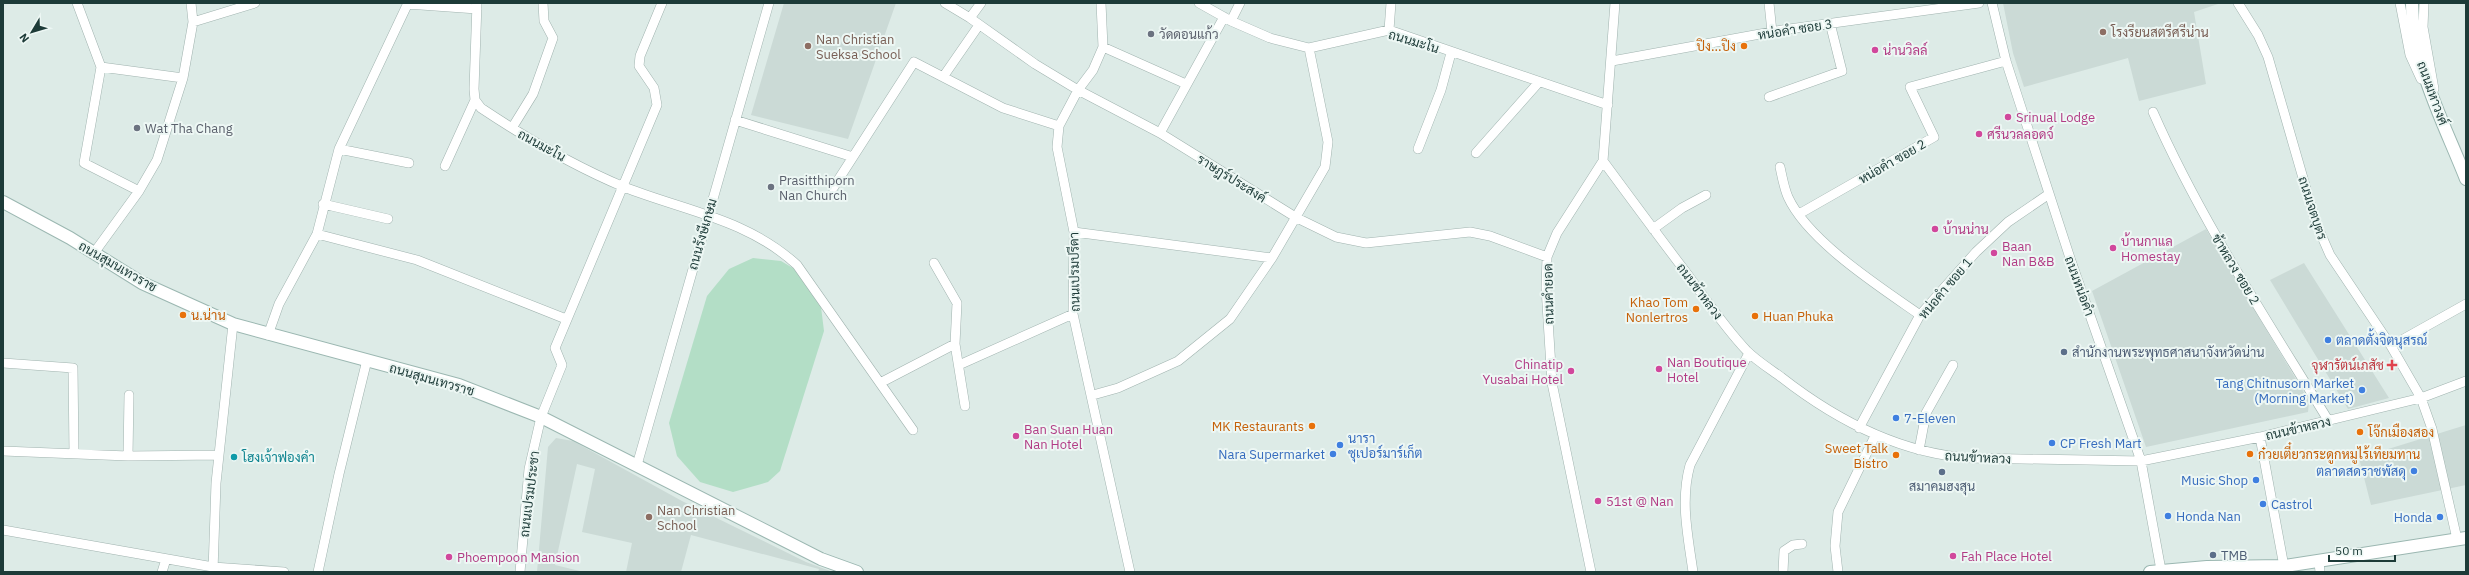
<svg xmlns="http://www.w3.org/2000/svg" width="2469" height="575" font-family="'IBM Plex Sans',Sarabun,sans-serif">
	<style>
		.built { fill: #cbdad6 }
		.green { fill: #b3dec6 }
		.lines { fill: none; stroke-linecap: round; stroke-linejoin: round }
		.street-casing { stroke: #a0b3af; stroke-width: 10 }
		.secondary-casing { stroke: #9bb7b1; stroke-width: 14 }
		.street { stroke: #fff; stroke-width: 9 }
		.secondary { stroke: #fff; stroke-width: 12 }
		.education-dot { fill: #8d6e63; stroke: #edf7f4; stroke-width: 1.5 }
		.worship-dot { fill: #6b7280; stroke: #edf7f4; stroke-width: 1.5 }
		.food-dot { fill: #e8710a; stroke: #edf7f4; stroke-width: 1.5 }
		.hotel-dot { fill: #d1479c; stroke: #edf7f4; stroke-width: 1.5 }
		.shop-dot { fill: #3f7fe0; stroke: #edf7f4; stroke-width: 1.5 }
		.service-dot { fill: #5c6f8a; stroke: #edf7f4; stroke-width: 1.5 }
		.health-dot { fill: #e0444e; stroke: #edf7f4; stroke-width: 1.5 }
		.culture-dot { fill: #0f9aa8; stroke: #edf7f4; stroke-width: 1.5 }
		.labels { text-anchor: middle; stroke-width: 4; stroke-linejoin: round; paint-order: stroke }
		.street-label { font-size: 13px; fill: #1d3b38; stroke: #edf7f4 }
		.education-label { font-size: 13px; fill: #785e54; stroke: #edf7f4; text-anchor: start }
		.worship-label { font-size: 13px; fill: #5b616d; stroke: #edf7f4; text-anchor: start }
		.food-label { font-size: 13px; fill: #c56008; stroke: #edf7f4; text-anchor: end }
		.hotel-label { font-size: 13px; fill: #b23c85; stroke: #edf7f4; text-anchor: start }
		.shop-label { font-size: 13px; fill: #366cbe; stroke: #edf7f4; text-anchor: start }
		.service-label { font-size: 13px; fill: #4e5e75; stroke: #edf7f4; text-anchor: start }
		.health-label { font-size: 13px; fill: #be3a42; stroke: #edf7f4; text-anchor: end }
		.culture-label { font-size: 13px; fill: #0d838f; stroke: #edf7f4; text-anchor: start }
	</style>
	<rect width="100%" height="100%" fill="#ddebe7"/>
	<path class="built" d="M 784,3 L 896,3 L 848,139 L 751,115 Z
		M 2003,3 L 2221,3 L 2194,12 L 2206,84 L 2139,101 L 2128,58 L 2024,87 L 2013,53 Z
		M 2206,229 L 2309,401 L 2308,412 L 2146,447 L 2092,291 Z
		M 2304,263 L 2389,398 L 2348,409 L 2270,280 Z
		M 2466,425 L 2466,485 L 2371,505 L 2359,458 Z
		M 556,438 L 573,441 L 682,501 L 806,562 L 833,572 L 818,572 L 819,569 L 691,535 L 681,572 L 626,572 L 632,543 L 582,532 L 595,469 L 577,464 L 555,565 L 584,572 L 537,572 L 548,447 Z"/>
	<path class="green" d="M 753,258 L 781,261 L 803,274 L 820,299 L 824,331 L 780,471 L 768,482 L 733,492 L 700,482 L 677,456 L 669,423 L 707,296 L 729,269 Z"/>
	<g class="lines">
		<g class="street-casing">
			<path id="street" d="M 77,3 L 101,67 L 84,163 L 139,191
				M 477,3 L 474,89 L 475,100 L 481,108 C 526,138 574,166 624,187 C 685,211 747,219 797,265 L 913,430
				M 945,3 L 970,18 L 1035,64 L 1078,90 L 1160,133 L 1297,218 L 1336,237 L 1366,243 L 1470,232 L 1490,236 L 1547,257
				M 1101,3 L 1103,47 L 1093,70 L 1078,90 L 1059,126 L 1057,147 L 1074,232 L 1073,314 L 1130,572
				M 1199,3 L 1231,21 L 1270,38 L 1309,48 L 1389,30 L 1608,105
				M 1769,3 L 1772,32
				M 1992,3 L 2006,61 L 2071,261 L 2141,461 L 2161,570
				M 2238,3 L 2258,35 L 2268,57 L 2316,223 L 2330,255 L 2391,346 L 2421,398 L 2432,429 L 2457,539
				M 2400,3 L 2410,55 L 2421,79
				M 2424,3 L 2423,27 L 2434,89
				M 407,4 L 477,9
				M 970,18 L 981,3
				M 1231,21 L 1240,3
				M 193,22 L 255,3
				M 1389,30 L 1391,3
				M 1103,47 L 1186,84
				M 1612,61 L 1782,30 L 1979,3
				M 101,67 L 183,78
				M 943,77 L 979,25
				M 1769,97 L 1842,71 L 1830,23
				M 2153,112 C 2201,221 2267,320 2328,420
				M 735,120 L 853,157
				M 512,128 L 533,94 L 553,38 L 544,21 L 543,3
				M 1160,133 L 1224,17
				M 339,149 L 409,163
				M 1418,149 L 1441,90 L 1451,53
				M 1476,153 L 1539,82
				M 1603,161 C 1631,199 1659,237 1688,275 C 1707,301 1725,328 1747,351 C 1757,361 1770,369 1781,377 C 1836,420 1899,453 1969,458 L 2141,461 L 2260,437 L 2421,398 L 2466,381
				M 445,166 L 475,100
				M 1780,167 C 1782,176 1784,188 1788,197 C 1808,241 1880,287 1920,315
				M 833,188 L 914,62 L 1003,108 L 1059,126
				M 323,204 L 388,219
				M 1799,214 L 1934,137 L 1910,87 L 2006,61
				M 1653,229 L 1682,208 L 1706,195
				M 1074,232 L 1272,258
				M 317,234 L 417,260 L 566,319
				M 94,253 L 139,191 L 157,160 L 183,78 L 193,22 L 191,3
				M 934,263 L 957,303 L 955,344 L 965,406
				M 268,335 L 279,304 L 317,234 L 339,149 L 408,3
				M 2391,346 L 2466,304
				M 3,363 L 73,368 L 74,454
				M 959,365 L 1073,314
				M 880,383 L 955,344
				M 1093,395 L 1118,388 L 1178,361 L 1230,319 L 1272,258 L 1325,167 L 1328,142 L 1309,48
				M 1859,428 L 1920,315 L 1976,252 L 2008,222 L 2049,194
				M 2260,437 L 2285,572
				M 1919,450 L 1926,413 L 1953,365
				M 3,451 L 128,456 L 219,455
				M 128,456 L 129,395
				M 637,465 L 769,3
				M 3,530 L 213,567 L 284,572
				M 2319,562 L 2320,572
				M 213,571 L 216,483 L 233,324
				M 162,572 L 166,559
				M 318,572 L 339,474 L 367,360
				M 520,572 L 529,469 L 541,417 L 562,365 L 555,348 L 657,105 L 654,88 L 639,66 L 640,56 L 662,3
				M 1591,572 L 1552,383 L 1546,288 L 1547,257 L 1557,233 L 1603,161 L 1615,3
				M 1693,572 C 1688,536 1680,501 1690,465 L 1749,353
				M 1783,572 L 1784,551 L 1793,545 L 1802,544
				M 1838,572 L 1835,546 L 1838,512 L 1875,436"/>
		</g>
		<g class="secondary-casing">
			<path id="secondary" d="M 2412,3 C 2412,64 2444,123 2466,179
				M 3,202 L 70,238 L 142,283 L 233,324 L 459,385 L 541,417 L 821,559 L 857,572
				M 2150,572 L 2207,567 L 2285,566 L 2466,538"/>
		</g>
		<use href="#street" class="street"/>
		<use href="#secondary" class="secondary"/>
	</g>
	<g class="education-dot">
		<circle cx="2103" cy="32" r="4"/>
		<circle cx="808" cy="46" r="4"/>
		<circle cx="649" cy="517" r="4"/>
	</g>
	<g class="worship-dot">
		<circle cx="1151" cy="34" r="4"/>
		<circle cx="137" cy="128" r="4"/>
		<circle cx="771" cy="187" r="4"/>
	</g>
	<g class="food-dot">
		<circle cx="1744" cy="46" r="4"/>
		<circle cx="1696" cy="309" r="4"/>
		<circle cx="183" cy="315" r="4"/>
		<circle cx="1755" cy="316" r="4"/>
		<circle cx="1312" cy="426" r="4"/>
		<circle cx="2360" cy="432" r="4"/>
		<circle cx="2250" cy="454" r="4"/>
		<circle cx="1896" cy="455" r="4"/>
	</g>
	<g class="hotel-dot">
		<circle cx="1875" cy="50" r="4"/>
		<circle cx="2008" cy="117" r="4"/>
		<circle cx="1979" cy="134" r="4"/>
		<circle cx="1935" cy="229" r="4"/>
		<circle cx="2113" cy="248" r="4"/>
		<circle cx="1994" cy="253" r="4"/>
		<circle cx="1659" cy="369" r="4"/>
		<circle cx="1571" cy="371" r="4"/>
		<circle cx="1016" cy="436" r="4"/>
		<circle cx="1598" cy="501" r="4"/>
		<circle cx="1953" cy="556" r="4"/>
		<circle cx="449" cy="557" r="4"/>
	</g>
	<g class="shop-dot">
		<circle cx="2328" cy="340" r="4"/>
		<circle cx="2362" cy="390" r="4"/>
		<circle cx="1896" cy="418" r="4"/>
		<circle cx="2052" cy="443" r="4"/>
		<circle cx="1340" cy="445" r="4"/>
		<circle cx="1333" cy="454" r="4"/>
		<circle cx="2414" cy="471" r="4"/>
		<circle cx="2256" cy="480" r="4"/>
		<circle cx="2263" cy="504" r="4"/>
		<circle cx="2168" cy="516" r="4"/>
		<circle cx="2440" cy="517" r="4"/>
	</g>
	<g class="service-dot">
		<circle cx="2064" cy="352" r="4"/>
		<circle cx="1942" cy="472" r="4"/>
		<circle cx="2213" cy="555" r="4"/>
	</g>
	<path class="health-dot" d="M2390 359h4v4h4v4h-4v4h-4v-4h-4v-4h4z"/>
	<circle class="culture-dot" cx="234" cy="457" r="4"/>
	<g class="labels">
		<g class="street-label">
			<text transform="translate(1795 29) rotate(-9)" y="5">หน่อคำ ซอย 3</text>
			<text transform="translate(1414 41) rotate(17)" y="5">ถนนมะโน</text>
			<text transform="translate(2433 93) rotate(70)" y="5">ถนนมหาวงศ์</text>
			<text transform="translate(542 145) rotate(29)" y="5">ถนนมะโน</text>
			<text transform="translate(1892 161) rotate(-30)" y="5">หน่อคำ ซอย 2</text>
			<text transform="translate(1232 178) rotate(32)" y="5">ราษฎร์ประสงค์</text>
			<text transform="translate(2313 208) rotate(72)" y="5">ถนนเจตบุตร</text>
			<text transform="translate(702 234) rotate(-74)" y="5">ถนนรังษีเกษม</text>
			<text transform="translate(118 266) rotate(30)" y="5">ถนนสุมนเทวราช</text>
			<text transform="translate(2236 269) rotate(59)" y="5">ข้าหลวง ซอย 2</text>
			<text transform="translate(1074 272) rotate(-91)" y="5">ถนนเปรมปรีดา</text>
			<text transform="translate(2080 286) rotate(70)" y="5">ถนนหน่อคำ</text>
			<text transform="translate(1945 288) rotate(-50)" y="5">หน่อคำ ซอย 1</text>
			<text transform="translate(1700 291) rotate(53)" y="5">ถนนข้าหลวง</text>
			<text transform="translate(1548 294) rotate(-91)" y="5">ถนนคำยอด</text>
			<text transform="translate(432 379) rotate(16)" y="5">ถนนสุมนเทวราช</text>
			<text transform="translate(2298 428) rotate(-13)" y="5">ถนนข้าหลวง</text>
			<text transform="translate(1978 457) rotate(3)" y="5">ถนนข้าหลวง</text>
			<text transform="translate(529 494) rotate(-83)" y="5">ถนนเปรมประชา</text>
		</g>
		<g class="education-label">
			<text x="2111" y="37">โรงรียนสตรีศรีน่าน</text>
			<text x="816" y="44">Nan Christian<tspan x="816" dy="15">Sueksa School</tspan></text>
			<text x="657" y="515">Nan Christian<tspan x="657" dy="15">School</tspan></text>
		</g>
		<g class="worship-label">
			<text x="1159" y="39">วัดดอนแก้ว</text>
			<text x="145" y="133">Wat Tha Chang</text>
			<text x="779" y="185">Prasitthiporn<tspan x="779" dy="15">Nan Church</tspan></text>
		</g>
		<g class="food-label">
			<text x="1736" y="51">ปิง...ปิง</text>
			<text x="1688" y="307">Khao Tom<tspan x="1688" dy="15">Nonlertros</tspan></text>
			<text x="191" y="320" text-anchor="start">น.น่าน</text>
			<text x="1763" y="321" text-anchor="start">Huan Phuka</text>
			<text x="1304" y="431">MK Restaurants</text>
			<text x="2368" y="437" text-anchor="start">โจ๊กเมืองสอง</text>
			<text x="1888" y="453">Sweet Talk<tspan x="1888" dy="15">Bistro</tspan></text>
			<text x="2258" y="459" text-anchor="start">ก๋วยเตี๋ยวกระดูกหมูไร้เทียมทาน</text>
		</g>
		<g class="hotel-label">
			<text x="1883" y="55">น่านวิลล์</text>
			<text x="2016" y="122">Srinual Lodge</text>
			<text x="1987" y="139">ศรีนวลลอดจ์</text>
			<text x="1943" y="234">บ้านน่าน</text>
			<text x="2121" y="246">บ้านกาแล<tspan x="2121" dy="15">Homestay</tspan></text>
			<text x="2002" y="251">Baan<tspan x="2002" dy="15">Nan B&amp;B</tspan></text>
			<text x="1667" y="367">Nan Boutique<tspan x="1667" dy="15">Hotel</tspan></text>
			<text x="1563" y="369" text-anchor="end">Chinatip<tspan x="1563" dy="15">Yusabai Hotel</tspan></text>
			<text x="1024" y="434">Ban Suan Huan<tspan x="1024" dy="15">Nan Hotel</tspan></text>
			<text x="1606" y="506">51st @ Nan</text>
			<text x="1961" y="561">Fah Place Hotel</text>
			<text x="457" y="562">Phoempoon Mansion</text>
		</g>
		<g class="shop-label">
			<text x="2336" y="345">ตลาดตั้งจิตนุสรณ์</text>
			<text x="2354" y="388" text-anchor="end">Tang Chitnusorn Market<tspan x="2354" dy="15">(Morning Market)</tspan></text>
			<text x="1904" y="423">7-Eleven</text>
			<text x="1348" y="443">นารา<tspan x="1348" dy="15">ซุเปอร์มาร์เก็ต</tspan></text>
			<text x="2060" y="448">CP Fresh Mart</text>
			<text x="1325" y="459" text-anchor="end">Nara Supermarket</text>
			<text x="2406" y="476" text-anchor="end">ตลาดสดราชพัสดุ</text>
			<text x="2248" y="485" text-anchor="end">Music Shop</text>
			<text x="2271" y="509">Castrol</text>
			<text x="2176" y="521">Honda Nan</text>
			<text x="2432" y="522" text-anchor="end">Honda</text>
		</g>
		<g class="service-label">
			<text x="2072" y="357">สำนักงานพระพุทธศาสนาจังหวัดน่าน</text>
			<text x="1942" y="491" text-anchor="middle">สมาคมฮงสุน</text>
			<text x="2221" y="560">TMB</text>
		</g>
		<g class="health-label">
			<text x="2384" y="370">จุฬารัตน์เภสัช</text>
		</g>
		<g class="culture-label">
			<text x="242" y="462">โฮงเจ้าฟองคำ</text>
		</g>
	</g>
	<rect width="2469" height="575" fill="none" stroke="#1d3b38" stroke-width="8"/>
	<g transform="translate(32 32) rotate(232)" stroke="#edf7f4" stroke-width="3" paint-order="stroke">
	<path d="M0-3L7 15L0 10L-7 15Z" fill="#1d3b38"/>
	<text y="-6" font-size="11" font-weight="bold" text-anchor="middle" fill="#1d3b38">N</text>
	</g>
	<path d="M2329 555v6h66v-6" fill="none" stroke="#1d3b38" stroke-width="2"/>
	<text x="2335" y="555" font-size="12" fill="#1d3b38" stroke="#edf7f4" stroke-width="3" paint-order="stroke">50 m</text>
</svg>
